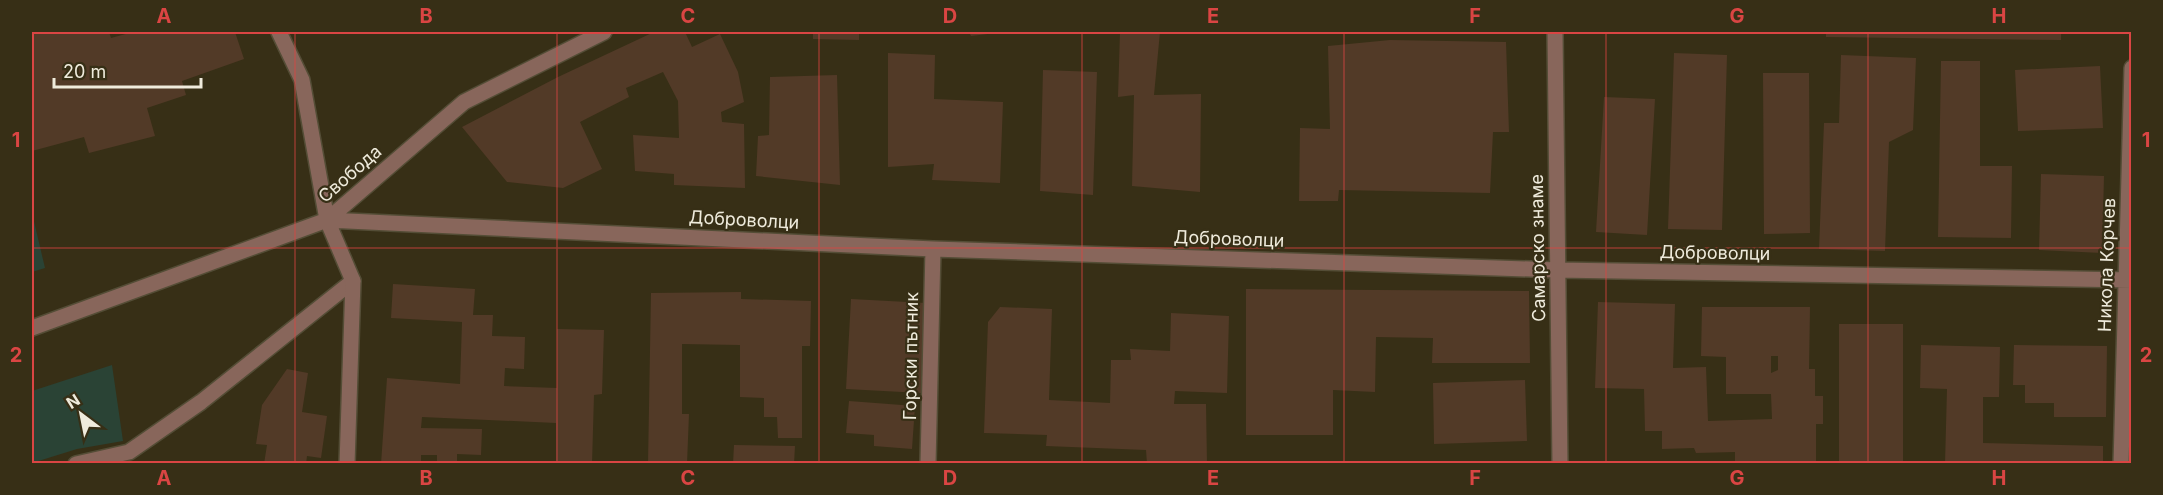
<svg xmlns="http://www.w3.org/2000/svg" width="2163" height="495" font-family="Inter,sans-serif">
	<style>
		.green { fill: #2a4335 }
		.building { fill: #523a27; fill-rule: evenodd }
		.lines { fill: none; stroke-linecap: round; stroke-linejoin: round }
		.service-casing { stroke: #544d36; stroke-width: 18 }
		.minor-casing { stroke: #544d36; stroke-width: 18 }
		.service { stroke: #88665b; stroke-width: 15 }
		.minor { stroke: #88665b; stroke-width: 15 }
		.grid { fill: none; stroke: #da4543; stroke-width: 1.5; stroke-opacity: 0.55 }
		.labels { text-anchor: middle; stroke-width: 4.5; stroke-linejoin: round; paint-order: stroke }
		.street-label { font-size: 18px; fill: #efebdc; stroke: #372f16 }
		.neatline { fill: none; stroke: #da4543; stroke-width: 2 }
		.grid-label { font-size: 20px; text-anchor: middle; font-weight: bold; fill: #da4543 }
	</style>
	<rect width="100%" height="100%" fill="#372f16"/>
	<path class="green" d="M 32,213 L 45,268 L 32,272 Z
		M 112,365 L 123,441 L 77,449 L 32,463 L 32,391 Z"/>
	<path class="building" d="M 36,32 L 109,32 L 111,38 L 133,32 L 235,32 L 244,59 L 182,81 L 186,95 L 147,108 L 155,136 L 89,153 L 84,137 L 32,151 L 32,33 Z
		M 654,32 L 685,32 L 692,47 L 720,34 L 738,72 L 744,102 L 721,112 L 722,122 L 744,124 L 745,188 L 674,185 L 674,174 L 635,171 L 633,135 L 679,138 L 678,101 L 663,72 L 626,88 L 629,97 L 580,122 L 602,169 L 563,188 L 507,182 L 462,127 L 558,77 Z
		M 813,32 L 859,32 L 859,40 L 813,39 Z
		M 969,32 L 996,32 L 996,33 L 971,36 Z
		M 1120,32 L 1160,32 L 1154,95 L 1201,94 L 1200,192 L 1132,186 L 1134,95 L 1118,97 Z
		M 1826,32 L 2061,32 L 2061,40 L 1826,37 Z
		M 1390,40 L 1506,42 L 1509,132 L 1493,132 L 1490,193 L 1339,190 L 1338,201 L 1299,201 L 1300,128 L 1330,129 L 1328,46 Z
		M 888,53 L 935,55 L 934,99 L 1003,102 L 1000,183 L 932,180 L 934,164 L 888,167 Z
		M 1674,53 L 1727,55 L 1722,230 L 1668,229 Z
		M 1841,55 L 1916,58 L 1913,130 L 1889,142 L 1885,251 L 1819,249 L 1824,123 L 1839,123 Z
		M 1941,61 L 1980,61 L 1980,166 L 2012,166 L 2011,238 L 1938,237 Z
		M 2100,66 L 2103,128 L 2018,131 L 2015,70 Z
		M 1043,70 L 1097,72 L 1093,195 L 1040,191 Z
		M 1763,73 L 1809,73 L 1810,233 L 1764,234 Z
		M 837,75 L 840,185 L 756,176 L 758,136 L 769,135 L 770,77 Z
		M 1604,97 L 1655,99 L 1647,235 L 1596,232 Z
		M 2041,174 L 2104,176 L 2102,253 L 2039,250 Z
		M 393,284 L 475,289 L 473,315 L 493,315 L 492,336 L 525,337 L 524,369 L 505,368 L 504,386 L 557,388 L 557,329 L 604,330 L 602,394 L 594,395 L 592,464 L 556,464 L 556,423 L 422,417 L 421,428 L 482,429 L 481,455 L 457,454 L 457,464 L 437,464 L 437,455 L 421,455 L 421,464 L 381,464 L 387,378 L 460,384 L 462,322 L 391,318 Z
		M 1246,289 L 1529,291 L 1530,363 L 1432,363 L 1433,338 L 1376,337 L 1375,392 L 1333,390 L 1333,435 L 1246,435 Z
		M 741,292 L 741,299 L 811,301 L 810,346 L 802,346 L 802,438 L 778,438 L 777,417 L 764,417 L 764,398 L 740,397 L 740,345 L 682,344 L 682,414 L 689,414 L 687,464 L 648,464 L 651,293 Z
		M 851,299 L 926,303 L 921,393 L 846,389 Z
		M 1598,302 L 1675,304 L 1673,368 L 1706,367 L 1708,421 L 1772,419 L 1771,394 L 1726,394 L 1726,357 L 1701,356 L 1702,307 L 1810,307 L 1809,369 L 1815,369 L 1815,396 L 1823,396 L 1823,424 L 1816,424 L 1816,464 L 1735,464 L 1735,452 L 1696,453 L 1694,448 L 1662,449 L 1662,431 L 1645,431 L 1644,389 L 1595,388 ZM 1771,356 L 1778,356 L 1778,370 L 1771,373 Z
		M 1000,307 L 1052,309 L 1049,400 L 1110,403 L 1111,360 L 1131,360 L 1130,349 L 1170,351 L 1171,313 L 1229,316 L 1227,393 L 1175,391 L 1174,404 L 1206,404 L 1207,464 L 1147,464 L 1146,450 L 1046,446 L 1047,435 L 984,433 L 988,322 Z
		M 1839,324 L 1903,324 L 1903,464 L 1839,464 Z
		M 1921,345 L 2000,347 L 1999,397 L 1983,397 L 1983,443 L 2103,446 L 2103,464 L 1945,464 L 1947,389 L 1920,388 Z
		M 2014,345 L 2107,346 L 2106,417 L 2054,417 L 2054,403 L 2025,403 L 2025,385 L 2013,385 Z
		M 287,369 L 308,373 L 302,412 L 327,416 L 321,458 L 307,456 L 306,464 L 264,464 L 267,445 L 256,444 L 262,405 Z
		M 1525,380 L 1527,441 L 1434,444 L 1433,383 Z
		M 849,401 L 915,406 L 912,449 L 874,446 L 874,435 L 846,433 Z
		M 734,445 L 795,446 L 794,464 L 733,464 Z"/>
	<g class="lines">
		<g class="service-casing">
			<path id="service" d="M 76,464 L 129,452 L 201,402 L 353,281"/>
		</g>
		<g class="minor-casing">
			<path id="minor" d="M 279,32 L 302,80 L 327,220 L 353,281 L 347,464
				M 1555,32 L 1560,464
				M 327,220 L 933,249 L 1558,270 L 2132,280
				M 32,328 L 327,220 L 464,102 L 604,32
				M 928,464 L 933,249
				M 2121,464 L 2132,68"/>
		</g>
		<use href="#service" class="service"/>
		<use href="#minor" class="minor"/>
	</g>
	<path class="grid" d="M 295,32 L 295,464M 557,32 L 557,464M 819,32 L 819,464M 1082,32 L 1082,464M 1344,32 L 1344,464M 1606,32 L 1606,464M 1868,32 L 1868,464M 32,248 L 2132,248"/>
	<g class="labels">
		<g class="street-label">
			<text transform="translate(350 174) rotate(-41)" y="6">Свобода</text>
			<text transform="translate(744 220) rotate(3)" y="6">Доброволци</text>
			<text transform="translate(1229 239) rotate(2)" y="6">Доброволци</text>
			<text transform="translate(1538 248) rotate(-91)" y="6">Самарско знаме</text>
			<text transform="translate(1715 253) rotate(1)" y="6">Доброволци</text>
			<text transform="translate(2107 265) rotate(-88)" y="6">Никола Корчев</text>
			<text transform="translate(911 356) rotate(-89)" y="6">Горски пътник</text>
		</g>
	</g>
	<rect width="2163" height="495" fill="none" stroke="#372f16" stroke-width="66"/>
	<g transform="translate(81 414) rotate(328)" stroke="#372f16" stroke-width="4.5" paint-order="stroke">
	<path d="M0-4.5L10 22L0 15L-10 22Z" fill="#efebdc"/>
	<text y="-9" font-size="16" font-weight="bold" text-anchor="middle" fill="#efebdc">N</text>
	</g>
	<path d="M54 78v9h147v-9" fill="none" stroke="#efebdc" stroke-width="3"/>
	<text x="63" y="78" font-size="18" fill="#efebdc" stroke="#372f16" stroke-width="4.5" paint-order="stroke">20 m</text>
	<rect x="33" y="33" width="2097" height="429" class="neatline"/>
	<g class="grid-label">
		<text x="164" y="23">A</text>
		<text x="426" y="23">B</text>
		<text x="688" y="23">C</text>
		<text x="950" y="23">D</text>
		<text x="1213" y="23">E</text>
		<text x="1475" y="23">F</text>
		<text x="1737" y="23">G</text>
		<text x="1999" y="23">H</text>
		<text x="16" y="147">1</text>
		<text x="2146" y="147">1</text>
		<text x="16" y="362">2</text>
		<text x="2146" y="362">2</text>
		<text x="164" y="485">A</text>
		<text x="426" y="485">B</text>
		<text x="688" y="485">C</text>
		<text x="950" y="485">D</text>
		<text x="1213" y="485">E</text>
		<text x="1475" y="485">F</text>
		<text x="1737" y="485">G</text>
		<text x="1999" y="485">H</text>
	</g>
</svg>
